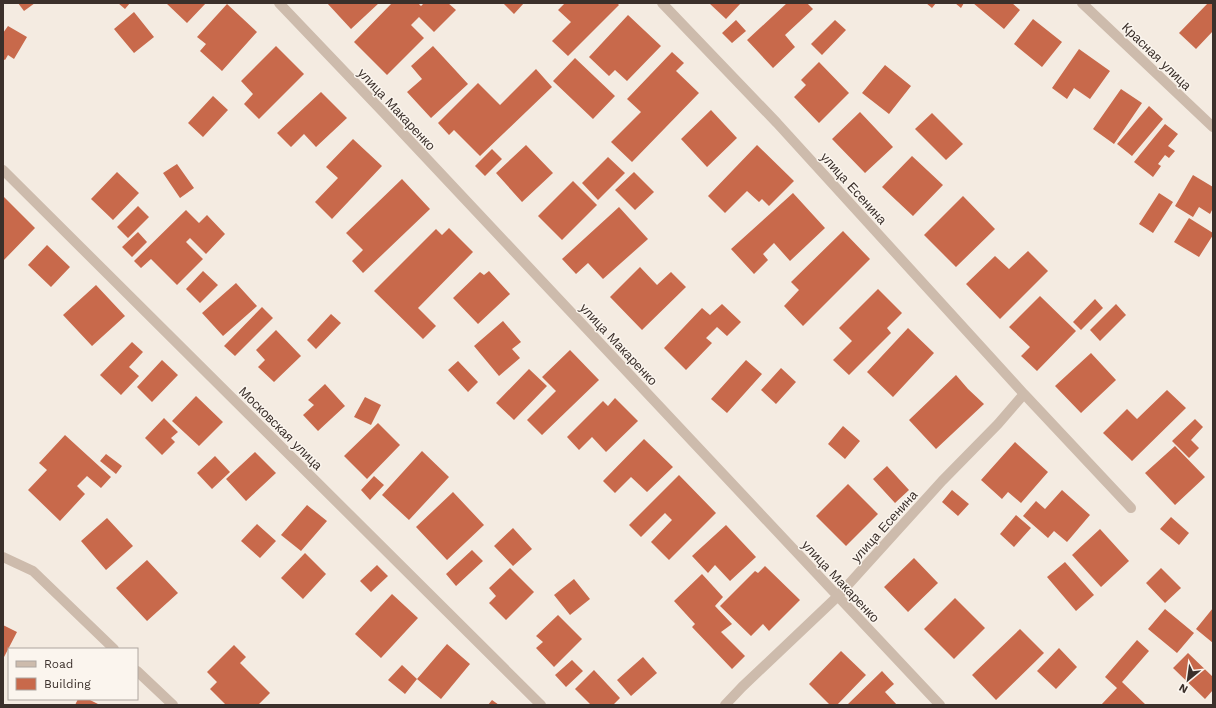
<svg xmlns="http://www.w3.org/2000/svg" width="1216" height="708" font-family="'Work Sans',sans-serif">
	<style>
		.building { fill: #c8694b }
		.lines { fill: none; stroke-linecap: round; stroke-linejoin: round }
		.minor { stroke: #cdbbac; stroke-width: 10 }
		.labels { text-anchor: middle; stroke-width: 3; stroke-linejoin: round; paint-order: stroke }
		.street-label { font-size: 13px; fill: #3b302b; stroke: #fbf5ee }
	</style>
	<rect width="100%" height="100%" fill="#f4ebe1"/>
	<path class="building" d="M 18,3 L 35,3 L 24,11 Z
		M 118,3 L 130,3 L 125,9 Z
		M 166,3 L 206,3 L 187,23 Z
		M 327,3 L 379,3 L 351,29 Z
		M 392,3 L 418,3 L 421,6 L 424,3 L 448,3 L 456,10 L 434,32 L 419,17 L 411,25 L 424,38 L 387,75 L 354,42 Z
		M 503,3 L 524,3 L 514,14 Z
		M 565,3 L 617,3 L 619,5 L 568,56 L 552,41 L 571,22 L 558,10 Z
		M 709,3 L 741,3 L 726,19 Z
		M 787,3 L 807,3 L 813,9 L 785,35 L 795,47 L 773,68 L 747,40 Z
		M 926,3 L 936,3 L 932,8 Z
		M 955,3 L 964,3 L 961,8 Z
		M 973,3 L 1012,3 L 1020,10 L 1004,29 Z
		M 1208,3 L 1213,3 L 1213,31 L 1196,49 L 1179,33 Z
		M 227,4 L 257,32 L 222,71 L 200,51 L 206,44 L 197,37 Z
		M 134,12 L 154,37 L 134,53 L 114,29 Z
		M 628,15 L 661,46 L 627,81 L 615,70 L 609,76 L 589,57 Z
		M 1033,19 L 1062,42 L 1042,67 L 1014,44 Z
		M 736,20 L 746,31 L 732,43 L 722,33 Z
		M 835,20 L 846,30 L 822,55 L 811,44 Z
		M 8,26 L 27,37 L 14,59 L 8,55 L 5,60 L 3,59 L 3,33 Z
		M 276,46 L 304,74 L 259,119 L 244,104 L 253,94 L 241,81 Z
		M 433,46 L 468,84 L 431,118 L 407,92 L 422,79 L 411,66 Z
		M 1079,49 L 1110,71 L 1090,99 L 1074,88 L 1067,99 L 1052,88 Z
		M 672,52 L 684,63 L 676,71 L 699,93 L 632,162 L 611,142 L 641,112 L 627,99 Z
		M 575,58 L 615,96 L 593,119 L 553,81 Z
		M 819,62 L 849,93 L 819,123 L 794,97 L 806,85 L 801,80 Z
		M 885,65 L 911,86 L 889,114 L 862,93 Z
		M 536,69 L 552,87 L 480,156 L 454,130 L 449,135 L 438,123 L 478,83 L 500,105 Z
		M 1121,89 L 1142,103 L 1114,144 L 1093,129 Z
		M 321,92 L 347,118 L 316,147 L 304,134 L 291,147 L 277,133 Z
		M 213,96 L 228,110 L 203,137 L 188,123 Z
		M 1149,106 L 1163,119 L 1132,156 L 1117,144 Z
		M 711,110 L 737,138 L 707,167 L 681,139 Z
		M 860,112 L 893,147 L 865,173 L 832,139 Z
		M 932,113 L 963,144 L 946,160 L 915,129 Z
		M 1165,124 L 1178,134 L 1168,146 L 1175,151 L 1169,158 L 1165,155 L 1158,164 L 1161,166 L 1153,177 L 1134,162 Z
		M 353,139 L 382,166 L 332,219 L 315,202 L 338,178 L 326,167 Z
		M 526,145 L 553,173 L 522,202 L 496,173 Z
		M 757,145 L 794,181 L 769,206 L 762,199 L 759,202 L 747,191 L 725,213 L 708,196 Z
		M 492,149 L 502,159 L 485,176 L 475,166 Z
		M 912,156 L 943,185 L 913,216 L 882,187 Z
		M 608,157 L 625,173 L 598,200 L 582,183 Z
		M 177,164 L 194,188 L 180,198 L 163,173 Z
		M 117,172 L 139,193 L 113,220 L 91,199 Z
		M 634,172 L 654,192 L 635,210 L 615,190 Z
		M 1193,175 L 1213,187 L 1213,208 L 1210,214 L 1199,207 L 1193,217 L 1175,206 Z
		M 402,179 L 430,209 L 363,273 L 352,261 L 363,250 L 346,233 Z
		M 573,181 L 597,205 L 562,240 L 538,216 Z
		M 793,193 L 825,228 L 790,261 L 774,243 L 763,254 L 768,260 L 754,274 L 731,249 Z
		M 1159,193 L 1173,202 L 1153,233 L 1139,224 Z
		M 3,196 L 35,228 L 3,261 Z
		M 963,196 L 995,229 L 956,267 L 924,235 Z
		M 138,206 L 149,217 L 128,238 L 117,227 Z
		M 619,207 L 648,239 L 603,279 L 588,263 L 576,274 L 562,259 Z
		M 186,210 L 199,223 L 207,215 L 225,234 L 206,254 L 190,238 L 186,242 L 203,259 L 177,285 L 151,259 L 141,268 L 134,261 Z
		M 1189,218 L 1213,233 L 1213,235 L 1199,257 L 1174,242 Z
		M 449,228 L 473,252 L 418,308 L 436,326 L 423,339 L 374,291 L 436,229 L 442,235 Z
		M 843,231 L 870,259 L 803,326 L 784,306 L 799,290 L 791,282 Z
		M 138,232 L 147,242 L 132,257 L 122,247 Z
		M 47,245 L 70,267 L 51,287 L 28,265 Z
		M 1028,251 L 1048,271 L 1000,319 L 966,284 L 995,256 L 1009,269 Z
		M 640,267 L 657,285 L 671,272 L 686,287 L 642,330 L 610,297 Z
		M 203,271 L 218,285 L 200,303 L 186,289 Z
		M 489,271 L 510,294 L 478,324 L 453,298 L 480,272 L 484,275 Z
		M 236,283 L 257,306 L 223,336 L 202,313 Z
		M 96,285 L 125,316 L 92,346 L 63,315 Z
		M 878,289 L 902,313 L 887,328 L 891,333 L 849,375 L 833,360 L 852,341 L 839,328 Z
		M 1040,296 L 1076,331 L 1037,371 L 1021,356 L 1030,347 L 1009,327 Z
		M 1095,299 L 1103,308 L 1081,330 L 1073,322 Z
		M 722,304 L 741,322 L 727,336 L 717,327 L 706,338 L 712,343 L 686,370 L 664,348 L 702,308 L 710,315 Z
		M 1116,304 L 1126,315 L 1100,341 L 1090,330 Z
		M 262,307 L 273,318 L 235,356 L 224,346 Z
		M 331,314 L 341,323 L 316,349 L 307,340 Z
		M 503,321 L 521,342 L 512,349 L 520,358 L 499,376 L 474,346 Z
		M 908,328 L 934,353 L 893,397 L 867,372 Z
		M 276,330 L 301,356 L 274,382 L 258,367 L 265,360 L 256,350 Z
		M 132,342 L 143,352 L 129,367 L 139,376 L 121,395 L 100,375 Z
		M 570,350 L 599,380 L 542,435 L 527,420 L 556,391 L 542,377 Z
		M 1091,353 L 1116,380 L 1081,413 L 1055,386 Z
		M 162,360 L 178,375 L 152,402 L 137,387 Z
		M 746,360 L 762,374 L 727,413 L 711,399 Z
		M 458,361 L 478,382 L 468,392 L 448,370 Z
		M 781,368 L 796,382 L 776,404 L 761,390 Z
		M 529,369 L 547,386 L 514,420 L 496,403 Z
		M 956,375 L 968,389 L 984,404 L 936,449 L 909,420 Z
		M 325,384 L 345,406 L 318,431 L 303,415 L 314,405 L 308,400 Z
		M 1167,390 L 1186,408 L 1132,461 L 1103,433 L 1127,409 L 1137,419 Z
		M 196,396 L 223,422 L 199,446 L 172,421 Z
		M 365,397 L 381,405 L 371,425 L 354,417 Z
		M 615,398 L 638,421 L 606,452 L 592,437 L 579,450 L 567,437 L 603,401 L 608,406 Z
		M 164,418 L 178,432 L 171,438 L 175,442 L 162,455 L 145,438 Z
		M 1195,419 L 1203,427 L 1191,440 L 1199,448 L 1189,458 L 1172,441 Z
		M 378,423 L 400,445 L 367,479 L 344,456 Z
		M 843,426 L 860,441 L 845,459 L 828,444 Z
		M 65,435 L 111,477 L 101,488 L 87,476 L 77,486 L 85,494 L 60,521 L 28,490 L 47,470 L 39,463 Z
		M 644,439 L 673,467 L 647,492 L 631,477 L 615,493 L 603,481 Z
		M 1015,442 L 1048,472 L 1021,503 L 1008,492 L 1002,499 L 981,480 Z
		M 1175,446 L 1205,477 L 1175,505 L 1145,473 Z
		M 422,451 L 449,477 L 409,520 L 382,495 Z
		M 255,452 L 276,473 L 246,501 L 226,479 Z
		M 106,454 L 122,466 L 116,474 L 100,461 Z
		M 215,456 L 230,472 L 212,489 L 197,473 Z
		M 887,466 L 909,490 L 895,503 L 873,479 Z
		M 679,475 L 716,513 L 669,560 L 651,542 L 672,520 L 665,513 L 641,537 L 629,525 Z
		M 374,476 L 384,485 L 370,500 L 361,490 Z
		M 848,484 L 878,514 L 846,546 L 816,516 Z
		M 952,490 L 969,504 L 958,516 L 942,502 Z
		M 1062,490 L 1090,515 L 1067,542 L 1054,531 L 1048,538 L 1023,516 L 1036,501 L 1045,509 Z
		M 453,492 L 484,525 L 447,560 L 416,527 Z
		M 307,505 L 327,521 L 301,551 L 281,535 Z
		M 1016,515 L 1031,528 L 1014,547 L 1000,534 Z
		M 1171,517 L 1189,533 L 1179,545 L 1160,529 Z
		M 107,518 L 133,546 L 106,570 L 81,541 Z
		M 257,524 L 276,541 L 260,558 L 241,541 Z
		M 726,525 L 756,557 L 730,581 L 715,565 L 708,573 L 692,556 Z
		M 513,528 L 532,549 L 513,566 L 494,546 Z
		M 1100,529 L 1129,561 L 1101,587 L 1072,555 Z
		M 472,550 L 483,561 L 456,586 L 446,574 Z
		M 305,553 L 326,574 L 303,599 L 281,578 Z
		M 914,558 L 938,583 L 908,612 L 884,587 Z
		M 147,560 L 178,593 L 147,621 L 116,588 Z
		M 1065,562 L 1094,595 L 1076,611 L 1047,577 Z
		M 377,565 L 388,576 L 371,592 L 360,581 Z
		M 765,566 L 800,600 L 769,631 L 763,624 L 751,636 L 720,606 L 755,571 L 758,573 Z
		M 510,568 L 534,592 L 506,620 L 489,603 L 496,596 L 489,588 Z
		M 1161,568 L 1181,588 L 1165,603 L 1146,583 Z
		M 702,574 L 723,597 L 715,606 L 732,624 L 721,632 L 745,656 L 732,669 L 692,627 L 695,624 L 674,601 Z
		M 574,579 L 590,599 L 570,615 L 554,595 Z
		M 392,594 L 418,618 L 381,658 L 355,634 Z
		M 955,598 L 985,628 L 954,659 L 924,629 Z
		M 1213,608 L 1213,643 L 1196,629 Z
		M 1165,609 L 1194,633 L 1177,653 L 1148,629 Z
		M 558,615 L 582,639 L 554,667 L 536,648 L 543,642 L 536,636 Z
		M 3,625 L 17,632 L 3,659 Z
		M 1020,629 L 1044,653 L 996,700 L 972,675 Z
		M 1137,640 L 1149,651 L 1122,682 L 1146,705 L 1101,705 L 1117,688 L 1105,677 Z
		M 447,644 L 470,664 L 441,699 L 417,679 Z
		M 234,645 L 246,657 L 240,663 L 270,693 L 258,705 L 226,705 L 210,689 L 217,682 L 207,672 Z
		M 1059,648 L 1077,667 L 1056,689 L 1037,671 Z
		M 841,651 L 866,675 L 837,705 L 830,705 L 809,684 Z
		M 1188,653 L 1213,677 L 1213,690 L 1205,699 L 1173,668 Z
		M 643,657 L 657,673 L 631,696 L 617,680 Z
		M 572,660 L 583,671 L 566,687 L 555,675 Z
		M 402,665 L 417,679 L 405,694 L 388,680 Z
		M 594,670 L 620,698 L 613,705 L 591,705 L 575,689 Z
		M 882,671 L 894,684 L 885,692 L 897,705 L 847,705 Z
		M 78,699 L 88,699 L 100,705 L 75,705 Z
		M 492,700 L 499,705 L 488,705 Z"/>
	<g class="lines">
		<path class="minor" d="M 279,3 L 383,112 L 940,705
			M 662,3 L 777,123 L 1024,394 L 998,424 L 942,481 L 838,596 L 742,687 L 725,705
			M 1082,3 L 1213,127
			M 3,170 L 541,705
			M 1024,394 L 1131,508
			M 3,557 L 33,571 L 114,649
			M 137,671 L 173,705"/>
	</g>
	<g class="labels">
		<g class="street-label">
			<text transform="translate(1157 56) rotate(44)" y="5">Красная улица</text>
			<text transform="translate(397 109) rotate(47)" y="5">улица Макаренко</text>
			<text transform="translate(854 188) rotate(48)" y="5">улица Есенина</text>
			<text transform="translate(619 344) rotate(47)" y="5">улица Макаренко</text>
			<text transform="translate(281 428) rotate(45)" y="5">Московская улица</text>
			<text transform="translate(884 526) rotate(-48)" y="5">улица Есенина</text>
			<text transform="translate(841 581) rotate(47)" y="5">улица Макаренко</text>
		</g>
	</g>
	<rect width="1216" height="708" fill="none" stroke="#3b302b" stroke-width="8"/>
	<rect x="8" y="648" width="130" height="52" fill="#fbf5ee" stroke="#aea6a0"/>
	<rect x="16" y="661" width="20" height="6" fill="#cdbbac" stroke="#aea6a0"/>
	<text x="44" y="668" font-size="12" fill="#3b302b">Road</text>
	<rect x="16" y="678" width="20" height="12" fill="#c8694b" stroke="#aea6a0"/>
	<text x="44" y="688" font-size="12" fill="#3b302b">Building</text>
	<g transform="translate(1188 680) rotate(209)" stroke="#fbf5ee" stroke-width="3" paint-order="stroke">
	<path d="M0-3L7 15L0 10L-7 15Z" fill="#3b302b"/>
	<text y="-6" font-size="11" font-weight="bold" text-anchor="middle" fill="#3b302b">N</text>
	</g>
</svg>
